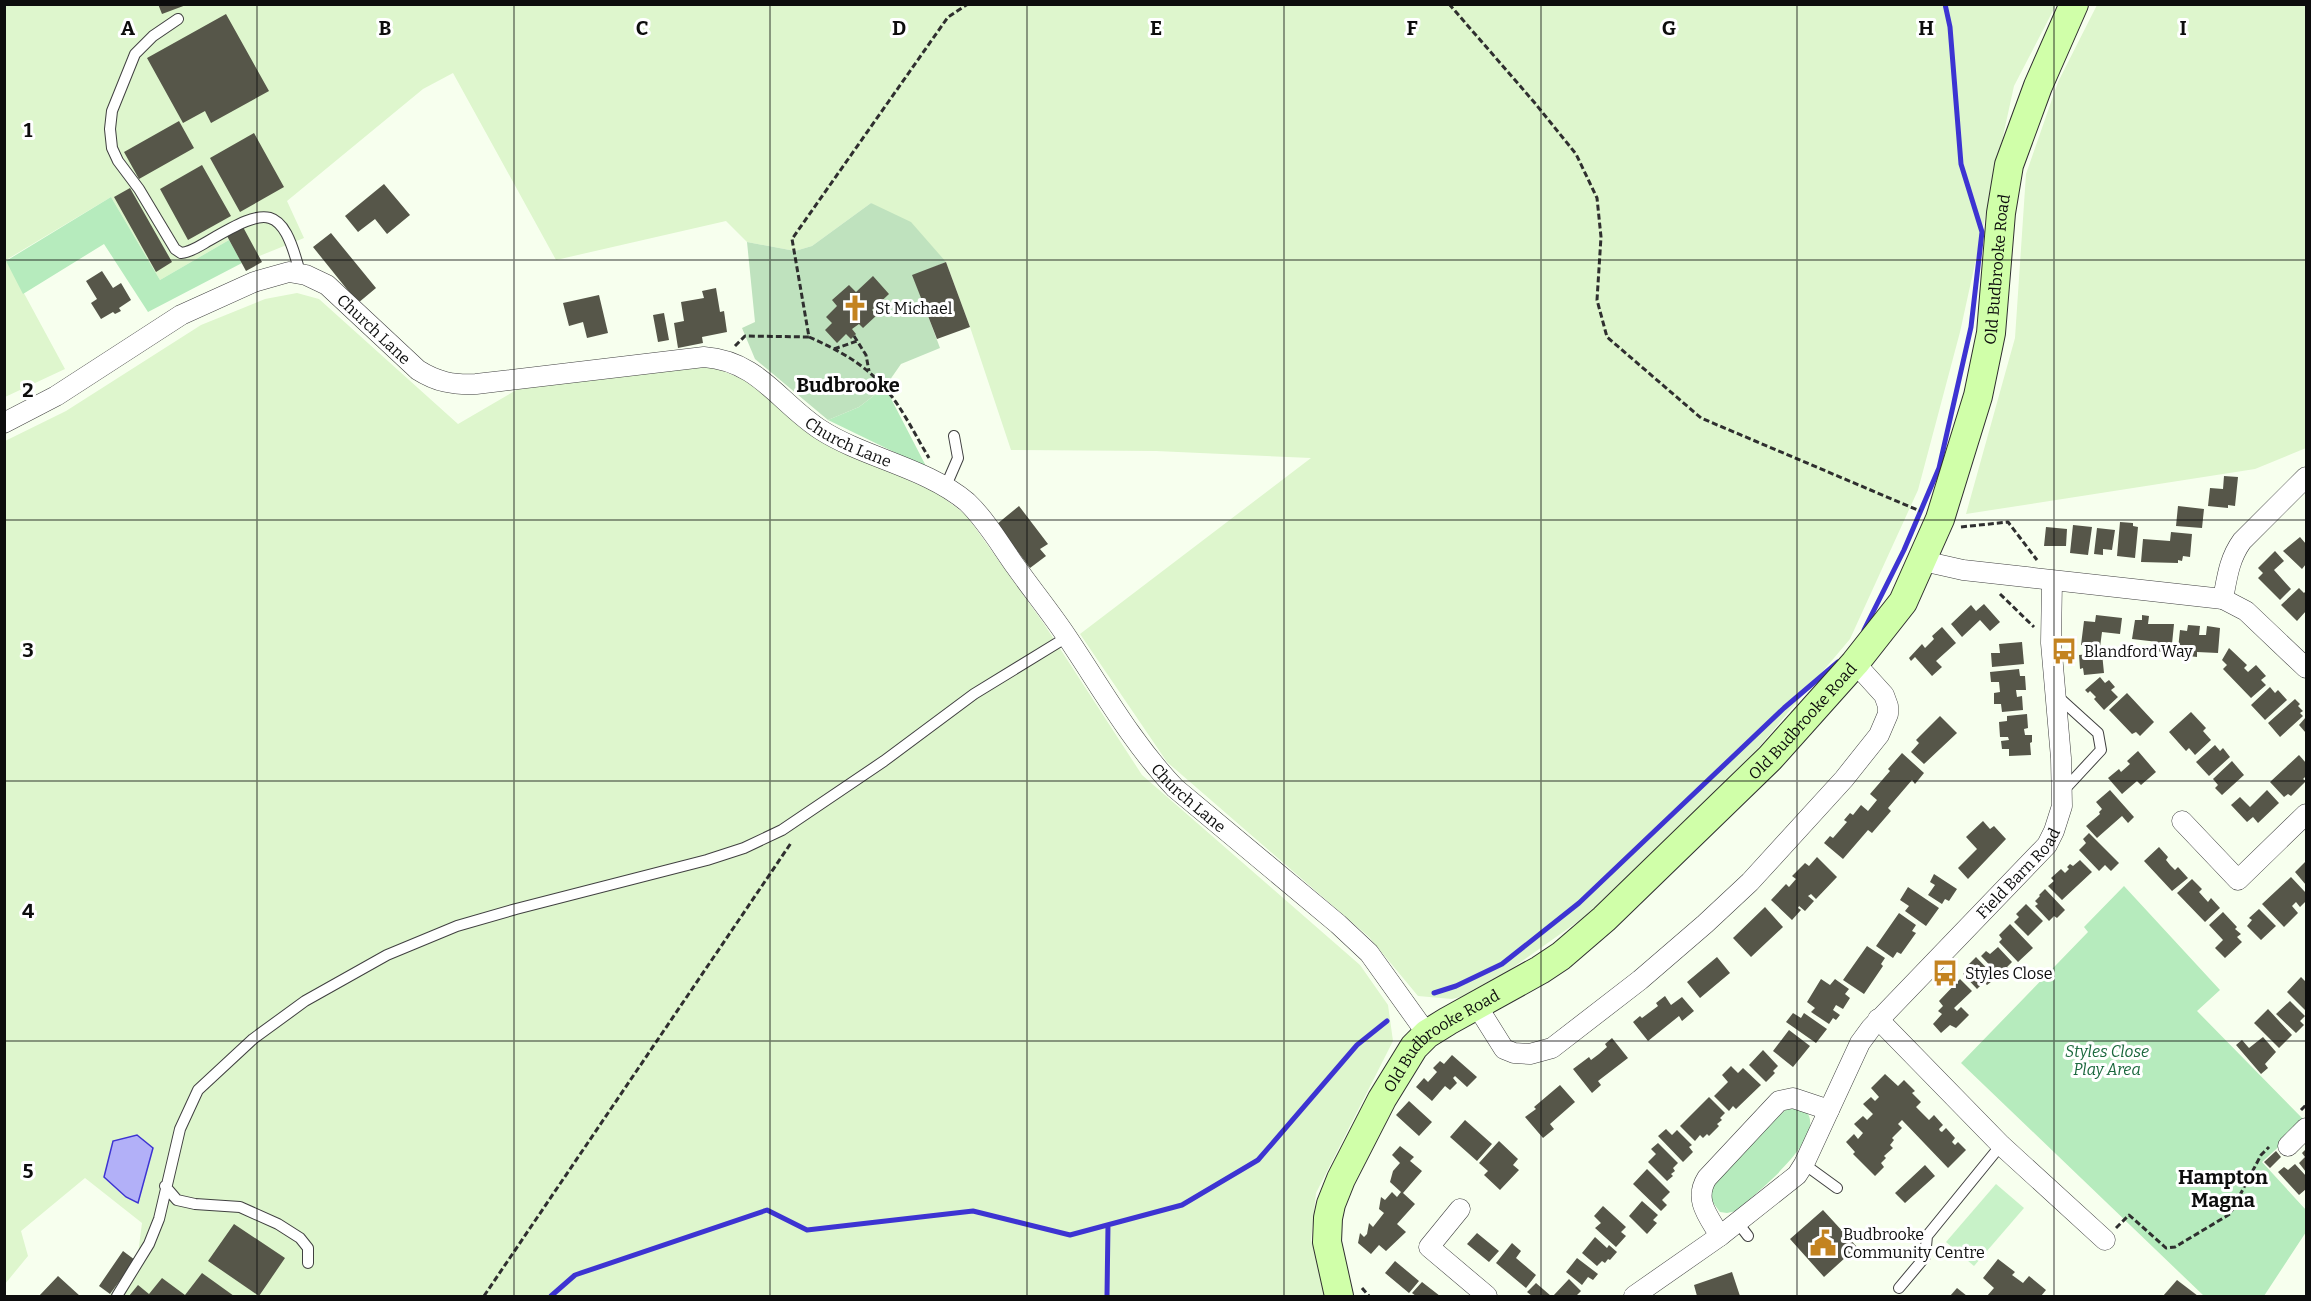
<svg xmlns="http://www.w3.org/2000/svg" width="2311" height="1301" font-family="Bitter,serif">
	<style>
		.farmland { fill: #def6cd }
		.green { fill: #b6ebbd }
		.cemetery { fill: #bfe2be }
		.pitch { fill: #c8f2c8 }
		.water { fill: #b2b0f8; stroke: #3d34d2; stroke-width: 1.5 }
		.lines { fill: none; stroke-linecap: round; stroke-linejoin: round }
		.stream { stroke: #3d34d2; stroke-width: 5 }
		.building { fill: #565649 }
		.lane-casing { stroke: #404040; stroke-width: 12 }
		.street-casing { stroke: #404040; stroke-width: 21 }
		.secondary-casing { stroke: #2f2f2f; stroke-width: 30 }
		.path { stroke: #2f2f2f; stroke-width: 3; stroke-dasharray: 6 3; stroke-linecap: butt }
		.lane { stroke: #fff; stroke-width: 10 }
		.street { stroke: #fff; stroke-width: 20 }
		.secondary { stroke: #d0ffa9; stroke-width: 28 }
		.grid { fill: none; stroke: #0d0d0d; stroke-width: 1.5; stroke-opacity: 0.55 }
		.labels { text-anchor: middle; stroke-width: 6; stroke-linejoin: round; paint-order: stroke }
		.street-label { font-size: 16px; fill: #0d0d0d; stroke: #fff }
		.poi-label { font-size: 16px; fill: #0d0d0d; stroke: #fff; text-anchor: start }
		.park-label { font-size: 16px; font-style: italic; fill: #1b683d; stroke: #fff }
		.quarter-label { font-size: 20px; font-weight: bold; fill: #0d0d0d; stroke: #fff }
		.grid-label { font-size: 20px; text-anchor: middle; font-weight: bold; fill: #0d0d0d; stroke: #fff; stroke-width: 6; stroke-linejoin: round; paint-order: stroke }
	</style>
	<rect width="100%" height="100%" fill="#f7ffee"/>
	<path class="farmland" d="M 4,5 L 2056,5 L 2014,86 L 1960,332 L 1918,490 L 1850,639 L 1728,784 L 1611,898 L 1477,993 L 1452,999 L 1418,996 L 1369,937 L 1167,762 L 1080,634 L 1311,458 L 1156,451 L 1011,450 L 970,327 L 946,262 L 871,203 L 812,246 L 795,251 L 747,242 L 726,221 L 556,260 L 453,73 L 423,89 L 287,201 L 304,238 L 242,263 L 229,240 L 160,280 L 111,197 L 6,260 L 65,369 L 5,397 Z
		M 2097,5 L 2306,5 L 2306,448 L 2255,469 L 1966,514 L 2015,338 L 2026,174 L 2058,82 Z
		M 297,293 L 319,299 L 458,424 L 518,389 L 625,374 L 711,366 L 749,382 L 828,444 L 937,493 L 966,515 L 1044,624 L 1142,775 L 1360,965 L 1388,1005 L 1393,1041 L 1316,1193 L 1311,1240 L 1327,1296 L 109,1296 L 138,1254 L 142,1223 L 85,1178 L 21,1231 L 28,1256 L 5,1284 L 5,441 L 66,411 L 201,325 L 265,299 Z"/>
	<path class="green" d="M 111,197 L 160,280 L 229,240 L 242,263 L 148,312 L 104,244 L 23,294 L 6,261 Z
		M 885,387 L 927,468 L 828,420 L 859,407 Z
		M 2124,886 L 2220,990 L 2197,1011 L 2306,1122 L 2262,1162 L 2306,1210 L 2306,1232 L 2264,1296 L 2204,1296 L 1961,1063 L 2088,932 L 2084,927 Z
		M 1788,1108 C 1796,1108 1805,1108 1809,1116 C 1820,1143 1754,1195 1736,1211 L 1727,1213 L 1720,1212 L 1708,1196 L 1709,1188 L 1774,1120 Z"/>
	<path class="cemetery" d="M 871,203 L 911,222 L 946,262 L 913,276 L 940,348 L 901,364 L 885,387 L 859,407 L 828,420 L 755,359 L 742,328 L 755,322 L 747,242 L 795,251 L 812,246 Z"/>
	<path class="pitch" d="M 1996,1184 L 2024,1208 L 1974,1266 L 1946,1242 Z"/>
	<path class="water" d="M 137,1135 L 153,1148 L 138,1203 L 126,1197 L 104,1177 L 113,1141 Z"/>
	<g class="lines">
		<path class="stream" d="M 1864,630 L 1904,550 L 1939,468 L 1971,327 L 1982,232 L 1961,164 L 1950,27 L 1945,4
			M 1434,993 L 1456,986 L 1502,964 L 1579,903 L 1784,708 L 1838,662
			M 551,1296 L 575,1275 L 767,1210 L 807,1230 L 973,1211 L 1070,1235 L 1182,1205 L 1258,1160 L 1357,1045 L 1387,1021
			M 1107,1296 L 1108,1225"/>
	</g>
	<path class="building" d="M 158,4 L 186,4 L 186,5 L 162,14 Z
		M 226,14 L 269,91 L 211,123 L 205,111 L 183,123 L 147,58 Z
		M 179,121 L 194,148 L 139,179 L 124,152 Z
		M 254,133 L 284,187 L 240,212 L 210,158 Z
		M 202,165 L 231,216 L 188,240 L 160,189 Z
		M 384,184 L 410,215 L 387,234 L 375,219 L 358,232 L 345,216 Z
		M 130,188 L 172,262 L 156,272 L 114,197 Z
		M 243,227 L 262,262 L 246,271 L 227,236 Z
		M 331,233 L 376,288 L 358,303 L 313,247 Z
		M 946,262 L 970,327 L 937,339 L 912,275 Z
		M 102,271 L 113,288 L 121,283 L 131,300 L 119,308 L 121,311 L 115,314 L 113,312 L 101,319 L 91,303 L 97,299 L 86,281 Z
		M 873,276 L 889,294 L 872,310 L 877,315 L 863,328 L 859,324 L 852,329 L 856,334 L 851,339 L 846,334 L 837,343 L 825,330 L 832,323 L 826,317 L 837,306 L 832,300 L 849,285 L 856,292 Z
		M 716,288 L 720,312 L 724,311 L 727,332 L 702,337 L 703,343 L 678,348 L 674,323 L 684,321 L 681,302 L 704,298 L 702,291 Z
		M 599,295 L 608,333 L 587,338 L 583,322 L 569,326 L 563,303 Z
		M 664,313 L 669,340 L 658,342 L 653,315 Z
		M 2224,476 L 2238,477 L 2235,506 L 2228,505 L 2228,508 L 2208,506 L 2210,488 L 2223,489 Z
		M 1019,506 L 1048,544 L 1040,549 L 1046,556 L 1030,568 L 997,524 Z
		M 2178,506 L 2204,509 L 2202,528 L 2176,526 Z
		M 2120,522 L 2133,523 L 2133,526 L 2138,527 L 2135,558 L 2117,556 Z
		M 2073,525 L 2092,527 L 2088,555 L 2070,553 Z
		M 2046,527 L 2067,529 L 2066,546 L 2044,546 Z
		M 2097,528 L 2115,530 L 2112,550 L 2103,549 L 2103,555 L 2094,554 Z
		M 2171,532 L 2192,534 L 2190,557 L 2183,556 L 2182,561 L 2178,560 L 2178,563 L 2141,562 L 2143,539 L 2170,541 Z
		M 2300,537 L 2306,544 L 2306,564 L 2302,569 L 2283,551 Z
		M 2275,551 L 2284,561 L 2274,570 L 2291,589 L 2280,600 L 2258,578 L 2263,573 L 2258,568 Z
		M 2299,588 L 2304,593 L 2306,591 L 2306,611 L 2297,621 L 2281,605 Z
		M 1984,604 L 2000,622 L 1990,631 L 1980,620 L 1962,637 L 1951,624 L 1971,605 L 1976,611 Z
		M 2096,615 L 2122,618 L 2120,634 L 2102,632 L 2100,647 L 2081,645 L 2084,621 L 2095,622 Z
		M 2142,615 L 2149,616 L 2148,624 L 2174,624 L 2172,644 L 2168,644 L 2167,653 L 2157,651 L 2158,642 L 2132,639 L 2135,620 L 2142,620 Z
		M 2188,625 L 2200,626 L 2199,635 L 2206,635 L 2207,626 L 2220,628 L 2218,653 L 2197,652 L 2197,657 L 2188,656 L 2189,650 L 2178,649 L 2180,630 L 2187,631 Z
		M 1942,627 L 1956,643 L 1936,661 L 1942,667 L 1932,676 L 1915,657 L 1911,661 L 1909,658 L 1922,644 L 1925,648 L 1934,639 L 1932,636 Z
		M 2022,642 L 2024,664 L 1992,667 L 1991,653 L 2000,653 L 1999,644 Z
		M 2229,648 L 2247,665 L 2244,668 L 2248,672 L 2256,665 L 2266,676 L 2261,680 L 2266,685 L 2251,698 L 2223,669 L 2227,665 L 2222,660 Z
		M 2102,653 L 2104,673 L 2084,675 L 2083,668 L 2080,669 L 2079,655 Z
		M 2019,669 L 2020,676 L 2025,676 L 2026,690 L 2016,690 L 2017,697 L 2022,696 L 2023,710 L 2002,712 L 2001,704 L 1994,704 L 1994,693 L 2000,692 L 1999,682 L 1991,682 L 1990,672 Z
		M 2100,677 L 2105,683 L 2109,680 L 2115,687 L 2111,690 L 2118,697 L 2104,710 L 2094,699 L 2096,697 L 2090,691 L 2088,693 L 2085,690 Z
		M 2270,687 L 2275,693 L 2278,690 L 2287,700 L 2265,720 L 2251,705 Z
		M 2127,693 L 2154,722 L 2140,736 L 2136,732 L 2132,734 L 2109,710 Z
		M 2295,699 L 2300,704 L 2298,706 L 2303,711 L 2300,713 L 2303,716 L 2280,737 L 2268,723 Z
		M 2191,712 L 2206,728 L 2203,731 L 2211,740 L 2195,755 L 2189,748 L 2186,751 L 2169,732 Z
		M 2027,714 L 2028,728 L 2024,729 L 2025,735 L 2032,735 L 2032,742 L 2030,743 L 2031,755 L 2009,756 L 2009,749 L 2002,749 L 2001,741 L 2009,740 L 2008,737 L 2000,737 L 1999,722 L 2007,721 L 2007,716 Z
		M 1940,716 L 1957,733 L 1924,764 L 1911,752 L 1919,743 L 1916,740 Z
		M 2306,717 L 2306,733 L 2299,725 Z
		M 2215,745 L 2220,751 L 2223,748 L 2230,757 L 2209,776 L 2196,762 Z
		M 2138,751 L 2156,772 L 2141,785 L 2137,781 L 2122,794 L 2108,778 L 2119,769 L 2121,772 L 2130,764 L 2127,761 Z
		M 1902,753 L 1924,773 L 1915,784 L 1912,780 L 1888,808 L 1891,811 L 1872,833 L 1868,830 L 1843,859 L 1824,843 L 1830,836 L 1833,838 L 1847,822 L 1844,820 L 1850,813 L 1853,815 L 1861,805 L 1868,811 L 1877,800 L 1870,794 L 1890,771 L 1888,769 Z
		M 2299,755 L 2306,763 L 2306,776 L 2303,779 L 2306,781 L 2291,796 L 2288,794 L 2284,797 L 2270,782 Z
		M 2232,761 L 2244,775 L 2222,795 L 2215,788 L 2218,785 L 2213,779 Z
		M 2110,790 L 2134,817 L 2128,823 L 2122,816 L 2097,838 L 2086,826 L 2100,814 L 2099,812 L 2102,809 L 2096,802 Z
		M 2267,790 L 2279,803 L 2258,823 L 2253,817 L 2247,822 L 2231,805 L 2240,797 L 2250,807 Z
		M 1983,821 L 1990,829 L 1994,826 L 2006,839 L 1968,879 L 1958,868 L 1977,849 L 1966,837 Z
		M 2089,833 L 2119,863 L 2111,871 L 2105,865 L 2099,871 L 2079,850 L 2086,843 L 2083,839 Z
		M 2159,847 L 2168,857 L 2166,860 L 2170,865 L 2175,870 L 2178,867 L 2188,878 L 2172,891 L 2144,861 Z
		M 1817,857 L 1837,877 L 1816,899 L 1811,894 L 1808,896 L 1814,901 L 1805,911 L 1799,906 L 1798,908 L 1801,910 L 1792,920 L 1771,900 L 1786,884 L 1789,887 L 1796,879 L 1792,876 L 1805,863 L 1809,866 Z
		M 2080,860 L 2092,872 L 2062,900 L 2048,886 L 2054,881 L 2051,878 L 2061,869 L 2065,873 L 2069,869 L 2067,867 L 2070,864 L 2073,866 Z
		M 2306,861 L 2306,885 L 2295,872 Z
		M 1934,874 L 1957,889 L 1949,901 L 1945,899 L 1942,904 L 1928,895 L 1935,885 L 1930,882 Z
		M 2291,877 L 2306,893 L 2306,901 L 2300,907 L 2296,902 L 2292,906 L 2298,913 L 2284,927 L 2262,904 Z
		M 2192,879 L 2202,889 L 2199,892 L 2208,902 L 2211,898 L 2220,908 L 2205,922 L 2177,893 Z
		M 1908,887 L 1939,908 L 1926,926 L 1905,911 L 1909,906 L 1900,900 Z
		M 2045,889 L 2065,910 L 2057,918 L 2054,916 L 2049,921 L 2035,906 L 2038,904 L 2035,901 L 2040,896 L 2039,895 Z
		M 2026,904 L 2043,921 L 2028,936 L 2014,922 L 2019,917 L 2016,914 Z
		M 1765,907 L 1783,927 L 1751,957 L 1733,938 Z
		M 2259,909 L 2276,926 L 2261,940 L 2247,926 L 2252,920 L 2249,918 Z
		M 2223,912 L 2237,927 L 2235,929 L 2241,934 L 2237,937 L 2242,942 L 2225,958 L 2215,948 L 2223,940 L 2209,925 Z
		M 1899,913 L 1916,925 L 1912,931 L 1916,933 L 1901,954 L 1897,952 L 1893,958 L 1876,946 Z
		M 2010,924 L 2033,948 L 2018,962 L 1999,942 L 2002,939 L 1999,935 Z
		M 1867,946 L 1885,958 L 1881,964 L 1883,966 L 1864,994 L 1843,980 Z
		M 1998,947 L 2012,962 L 2007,967 L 2010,969 L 2001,977 L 1981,956 L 1986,951 L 1990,954 Z
		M 1717,957 L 1730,973 L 1700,998 L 1687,982 Z
		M 1976,957 L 1996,978 L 1987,985 L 1984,982 L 1977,989 L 1963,974 L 1968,970 L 1966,967 Z
		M 2301,977 L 2306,982 L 2306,1011 L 2287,992 Z
		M 1821,979 L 1830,985 L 1835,979 L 1849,989 L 1845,994 L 1850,998 L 1843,1009 L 1836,1005 L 1833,1010 L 1840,1015 L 1836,1020 L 1833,1018 L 1829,1024 L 1811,1012 L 1815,1008 L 1807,1002 Z
		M 1960,979 L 1972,991 L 1954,1008 L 1957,1011 L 1961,1007 L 1969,1015 L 1956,1028 L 1950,1025 L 1941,1033 L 1933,1024 L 1942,1014 L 1938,1011 L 1943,1006 L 1939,1001 Z
		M 1665,996 L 1671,1005 L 1682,997 L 1694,1011 L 1682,1021 L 1679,1016 L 1648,1041 L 1633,1022 L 1640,1016 L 1642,1018 L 1658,1006 L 1656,1003 Z
		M 2290,1001 L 2305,1016 L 2300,1021 L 2304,1025 L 2296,1033 L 2276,1014 Z
		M 2268,1009 L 2292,1035 L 2279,1048 L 2254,1023 Z
		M 1793,1013 L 1801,1018 L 1804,1013 L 1827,1029 L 1816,1043 L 1786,1022 Z
		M 1789,1030 L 1810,1046 L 1793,1067 L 1773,1051 Z
		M 2263,1037 L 2276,1052 L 2265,1064 L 2268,1068 L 2261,1074 L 2236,1045 L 2242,1040 L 2249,1048 Z
		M 1612,1038 L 1628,1058 L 1598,1081 L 1601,1085 L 1592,1093 L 1573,1069 L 1589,1057 L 1591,1060 L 1599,1054 L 1607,1047 L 1605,1044 Z
		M 1763,1050 L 1778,1066 L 1773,1071 L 1775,1073 L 1766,1082 L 1749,1065 Z
		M 1452,1055 L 1477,1077 L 1467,1087 L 1455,1076 L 1453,1078 L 1457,1083 L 1450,1090 L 1445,1086 L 1432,1101 L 1416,1087 L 1424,1078 L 1428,1082 L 1437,1072 L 1433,1068 L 1440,1061 L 1444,1064 Z
		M 1731,1066 L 1738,1073 L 1743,1068 L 1761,1085 L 1736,1109 L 1733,1106 L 1729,1111 L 1714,1096 L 1728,1082 L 1722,1075 Z
		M 1885,1074 L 1898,1086 L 1904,1080 L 1915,1091 L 1912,1093 L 1921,1102 L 1916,1107 L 1929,1120 L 1934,1115 L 1943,1125 L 1939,1129 L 1940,1131 L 1942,1132 L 1946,1128 L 1955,1138 L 1952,1142 L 1955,1145 L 1958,1142 L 1966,1150 L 1948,1168 L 1902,1120 L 1898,1124 L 1902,1128 L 1892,1138 L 1894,1140 L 1890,1145 L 1893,1148 L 1884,1156 L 1886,1158 L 1881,1163 L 1884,1167 L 1875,1176 L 1853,1154 L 1855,1152 L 1846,1142 L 1854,1134 L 1858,1139 L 1863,1133 L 1854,1124 L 1863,1116 L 1867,1120 L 1873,1114 L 1863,1104 L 1871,1097 L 1875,1101 L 1879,1097 L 1871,1088 Z
		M 1560,1085 L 1575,1102 L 1550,1124 L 1554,1129 L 1543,1138 L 1525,1117 L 1536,1109 L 1534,1107 Z
		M 1709,1097 L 1725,1113 L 1720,1118 L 1722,1120 L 1717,1124 L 1719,1126 L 1709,1136 L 1707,1134 L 1703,1138 L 1700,1135 L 1695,1141 L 1680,1126 Z
		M 1409,1101 L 1432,1122 L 1419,1136 L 1396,1115 Z
		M 1465,1120 L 1492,1144 L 1477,1161 L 1450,1137 Z
		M 1666,1129 L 1672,1135 L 1677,1130 L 1692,1145 L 1689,1147 L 1693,1152 L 1683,1162 L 1658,1136 Z
		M 1499,1141 L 1518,1159 L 1513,1165 L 1519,1170 L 1500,1190 L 1484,1175 L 1488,1171 L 1479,1163 Z
		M 1658,1143 L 1678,1163 L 1673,1168 L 1675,1171 L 1671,1174 L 1673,1176 L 1667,1181 L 1648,1162 L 1656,1154 L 1651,1149 Z
		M 1400,1146 L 1414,1157 L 1410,1161 L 1422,1171 L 1403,1193 L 1415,1204 L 1397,1224 L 1406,1232 L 1386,1251 L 1379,1245 L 1371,1254 L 1358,1243 L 1360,1233 L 1364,1237 L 1367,1234 L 1369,1223 L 1373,1227 L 1384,1213 L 1379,1209 L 1381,1197 L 1385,1200 L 1392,1192 L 1397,1197 L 1401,1192 L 1390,1182 L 1393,1171 L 1400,1163 L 1392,1155 Z
		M 2306,1149 L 2306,1172 L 2299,1163 L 2305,1157 L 2302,1153 Z
		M 2276,1151 L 2281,1157 L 2270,1168 L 2264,1162 Z
		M 2295,1164 L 2306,1176 L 2306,1189 L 2299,1195 L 2278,1172 L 2284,1167 L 2288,1170 Z
		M 1925,1165 L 1935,1176 L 1905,1203 L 1895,1193 Z
		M 1647,1169 L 1670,1192 L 1662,1200 L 1667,1205 L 1661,1211 L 1633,1184 Z
		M 1642,1201 L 1658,1215 L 1653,1220 L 1657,1223 L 1647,1234 L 1629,1216 Z
		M 1603,1206 L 1626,1227 L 1621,1232 L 1626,1236 L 1616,1247 L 1595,1228 L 1601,1223 L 1594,1216 Z
		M 1823,1210 L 1857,1247 L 1824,1277 L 1790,1239 Z
		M 234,1224 L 285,1258 L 259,1296 L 208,1261 Z
		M 1477,1233 L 1499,1251 L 1489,1262 L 1467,1244 Z
		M 1595,1237 L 1607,1248 L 1609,1245 L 1617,1252 L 1610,1260 L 1608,1259 L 1605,1263 L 1602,1261 L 1597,1266 L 1582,1253 Z
		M 1512,1243 L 1521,1251 L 1516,1258 L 1536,1275 L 1526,1288 L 1496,1263 Z
		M 123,1251 L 135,1260 L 110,1294 L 99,1286 Z
		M 1577,1258 L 1598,1274 L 1593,1280 L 1588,1277 L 1582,1285 L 1566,1272 Z
		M 1998,1259 L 2015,1272 L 2012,1275 L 2023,1283 L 2029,1276 L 2046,1290 L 2041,1296 L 1987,1296 L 1994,1288 L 1983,1278 Z
		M 1395,1261 L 1419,1281 L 1409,1293 L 1385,1273 Z
		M 1732,1272 L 1740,1296 L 1697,1296 L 1694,1285 Z
		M 202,1273 L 234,1296 L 129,1296 L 138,1285 L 149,1294 L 162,1278 L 185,1295 Z
		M 58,1276 L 80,1296 L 39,1296 Z
		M 1569,1279 L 1581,1291 L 1576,1296 L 1553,1296 Z
		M 2177,1280 L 2198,1296 L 2163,1296 Z
		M 1422,1282 L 1440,1296 L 1416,1296 L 1412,1293 Z
		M 1536,1283 L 1551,1296 L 1532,1296 L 1527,1292 Z
		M 1957,1288 L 1967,1296 L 1950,1296 Z"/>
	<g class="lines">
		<g class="lane-casing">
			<path id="lane" d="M 178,19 L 153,36 L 135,54 L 112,111 L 110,129 L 112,148 L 118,161 L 139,189 L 175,249 L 181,253 C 192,252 201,245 210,240 C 267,207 282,203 300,273
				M 945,488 L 958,458 L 954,436
				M 2056,695 L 2098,733 L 2101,750 L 2063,791
				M 1804,1164 L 1837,1188
				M 165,1186 L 177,1200 L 195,1204 L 240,1207 L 278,1224 L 300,1238 L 308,1248 L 308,1263
				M 1738,1223 L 1748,1236
				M 1899,1288 L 1925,1257 L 1927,1236 L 2001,1145
				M 117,1296 L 149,1244 L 159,1219 L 180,1129 L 198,1090 L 253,1039 L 305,1001 L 387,955 L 457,926 L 516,909 L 707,860 L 744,848 L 782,830 L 884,761 L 974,694 L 1067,637"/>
		</g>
		<g class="street-casing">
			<g id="street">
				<path id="s1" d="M 4,423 L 56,396 L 181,315 L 254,282 L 289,272 L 306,275 L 327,285 L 418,370 C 437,382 453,385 476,384 L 704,357 C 759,361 779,403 821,430 C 865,458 927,468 967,502 C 986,520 1001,546 1016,567 C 1033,591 1051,613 1067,637 C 1102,689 1132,743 1175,788 L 1338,924 L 1369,953 L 1427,1034"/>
				<path d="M 2306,477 L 2242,541 C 2229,559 2227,578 2223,599 L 2246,611 L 2306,668"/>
				<path d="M 1923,561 L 1963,570 L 2223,599"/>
				<path d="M 2182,821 L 2238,880 L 2306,814"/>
				<path d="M 1477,1006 L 1504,1049 L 1514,1053 L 1530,1054 L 1552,1048 L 1640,980 L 1705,924 L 1750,882 L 1844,779 L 1879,735 L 1888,714 L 1888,706 L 1884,695 L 1855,663"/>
				<path d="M 1878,1019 L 2001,1145 L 2105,1240"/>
				<path d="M 2288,1146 L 2306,1128"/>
				<path d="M 1460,1209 L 1429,1247 L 1487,1296"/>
				<path d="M 1720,1236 C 1709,1217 1693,1200 1707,1178 L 1779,1101 L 1793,1098 L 1829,1110"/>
				<path id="s2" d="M 1634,1296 L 1720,1236 L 1797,1175 L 1804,1164 L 1860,1043 L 1871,1028 L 2047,845 L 2054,831 L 2062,806 L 2061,758 L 2051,643 L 2052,581"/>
			</g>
		</g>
		<g class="secondary-casing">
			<g id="secondary">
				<path id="s3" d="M 1339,1296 L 1327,1242 L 1328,1218 L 1331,1204 L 1341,1179 L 1382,1099 L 1414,1047 L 1427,1034 L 1448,1021 L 1540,970 L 1561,956 L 1604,919 L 1770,758 L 1855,663 L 1903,602 L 1940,519 L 1978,396 L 1991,333 L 2001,213 L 2009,165 L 2038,86 L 2074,4"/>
			</g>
		</g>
		<path class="path" d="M 1449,4 L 1534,102 L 1576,154 L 1597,198 L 1601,237 L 1597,300 L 1607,337 L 1701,418 L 1920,511
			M 854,336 L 866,355 L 869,371
			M 809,337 C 836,349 863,363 883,386 C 901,405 915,435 929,458
			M 735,346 L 745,336 L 809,337 L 792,239 L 948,17 L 968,4
			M 834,349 L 857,341
			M 1961,527 L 2008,522 L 2037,560
			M 2000,594 L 2034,627
			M 2301,1110 L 2306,1105
			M 2116,1228 L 2129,1215 L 2166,1248 L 2175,1247 L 2230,1214 L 2261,1155 L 2269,1147
			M 1362,1288 L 1369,1296
			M 484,1296 L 791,843"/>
		<use href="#lane" class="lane"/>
		<use href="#street" class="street"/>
		<use href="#secondary" class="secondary"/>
	</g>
	<path class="grid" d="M 257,4 L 257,1296M 514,4 L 514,1296M 770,4 L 770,1296M 1027,4 L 1027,1296M 1284,4 L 1284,1296M 1541,4 L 1541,1296M 1797,4 L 1797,1296M 2054,4 L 2054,1296M 4,260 L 2306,260M 4,520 L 2306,520M 4,781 L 2306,781M 4,1041 L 2306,1041"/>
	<defs>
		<g id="church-bare" transform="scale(2.07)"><path d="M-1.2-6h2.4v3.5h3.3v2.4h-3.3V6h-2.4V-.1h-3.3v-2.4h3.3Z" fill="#c38320" stroke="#fff" stroke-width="2.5" paint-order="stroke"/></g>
		<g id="bus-bare" transform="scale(2.07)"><path d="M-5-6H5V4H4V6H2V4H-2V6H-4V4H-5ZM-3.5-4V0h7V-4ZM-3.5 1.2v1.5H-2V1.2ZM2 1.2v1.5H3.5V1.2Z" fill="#c38320" stroke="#fff" stroke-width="2.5" paint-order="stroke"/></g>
		<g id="civic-bare" transform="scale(2.07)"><path d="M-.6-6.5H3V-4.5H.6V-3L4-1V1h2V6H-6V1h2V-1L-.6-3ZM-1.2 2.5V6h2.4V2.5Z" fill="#c38320" stroke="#fff" stroke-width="2.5" paint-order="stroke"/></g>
	</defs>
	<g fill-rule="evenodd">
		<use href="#church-bare" x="855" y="308"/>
		<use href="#bus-bare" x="2064" y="651"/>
		<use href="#bus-bare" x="1945" y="973"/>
		<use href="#civic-bare" x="1823" y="1243"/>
	</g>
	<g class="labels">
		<g class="street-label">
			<text dy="6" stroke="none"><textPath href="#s3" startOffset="1286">Old Budbrooke Road</textPath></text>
			<text dy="6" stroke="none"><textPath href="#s1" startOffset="429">Church Lane</textPath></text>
			<text dy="6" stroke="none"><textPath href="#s1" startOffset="950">Church Lane</textPath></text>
			<text dy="6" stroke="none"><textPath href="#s3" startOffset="782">Old Budbrooke Road</textPath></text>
			<text dy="6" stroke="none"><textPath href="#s1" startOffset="1454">Church Lane</textPath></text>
			<text dy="6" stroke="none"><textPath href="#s2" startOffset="582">Field Barn Road</textPath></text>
			<text dy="6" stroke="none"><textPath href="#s3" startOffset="296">Old Budbrooke Road</textPath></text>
		</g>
		<g class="poi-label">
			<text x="875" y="314">St Michael</text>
			<text x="2084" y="657">Blandford Way</text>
			<text x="1965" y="979">Styles Close</text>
			<text x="1843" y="1240">Budbrooke<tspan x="1843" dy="18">Community Centre</tspan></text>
		</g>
		<g class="park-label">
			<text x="2107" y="1057">Styles Close<tspan x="2107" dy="18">Play Area</tspan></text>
		</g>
		<g class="quarter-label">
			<text x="848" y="392">Budbrooke</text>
			<text x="2223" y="1184">Hampton<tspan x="2223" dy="23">Magna</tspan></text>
		</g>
	</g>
	<g class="grid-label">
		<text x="128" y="35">A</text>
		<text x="385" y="35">B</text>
		<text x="642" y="35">C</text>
		<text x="899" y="35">D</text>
		<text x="1156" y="35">E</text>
		<text x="1412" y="35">F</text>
		<text x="1669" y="35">G</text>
		<text x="1926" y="35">H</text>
		<text x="2183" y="35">I</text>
		<text x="28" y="137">1</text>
		<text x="28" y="397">2</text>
		<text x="28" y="657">3</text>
		<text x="28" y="918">4</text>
		<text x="28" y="1178">5</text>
	</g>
	<rect width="2311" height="1301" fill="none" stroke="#0d0d0d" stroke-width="12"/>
</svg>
